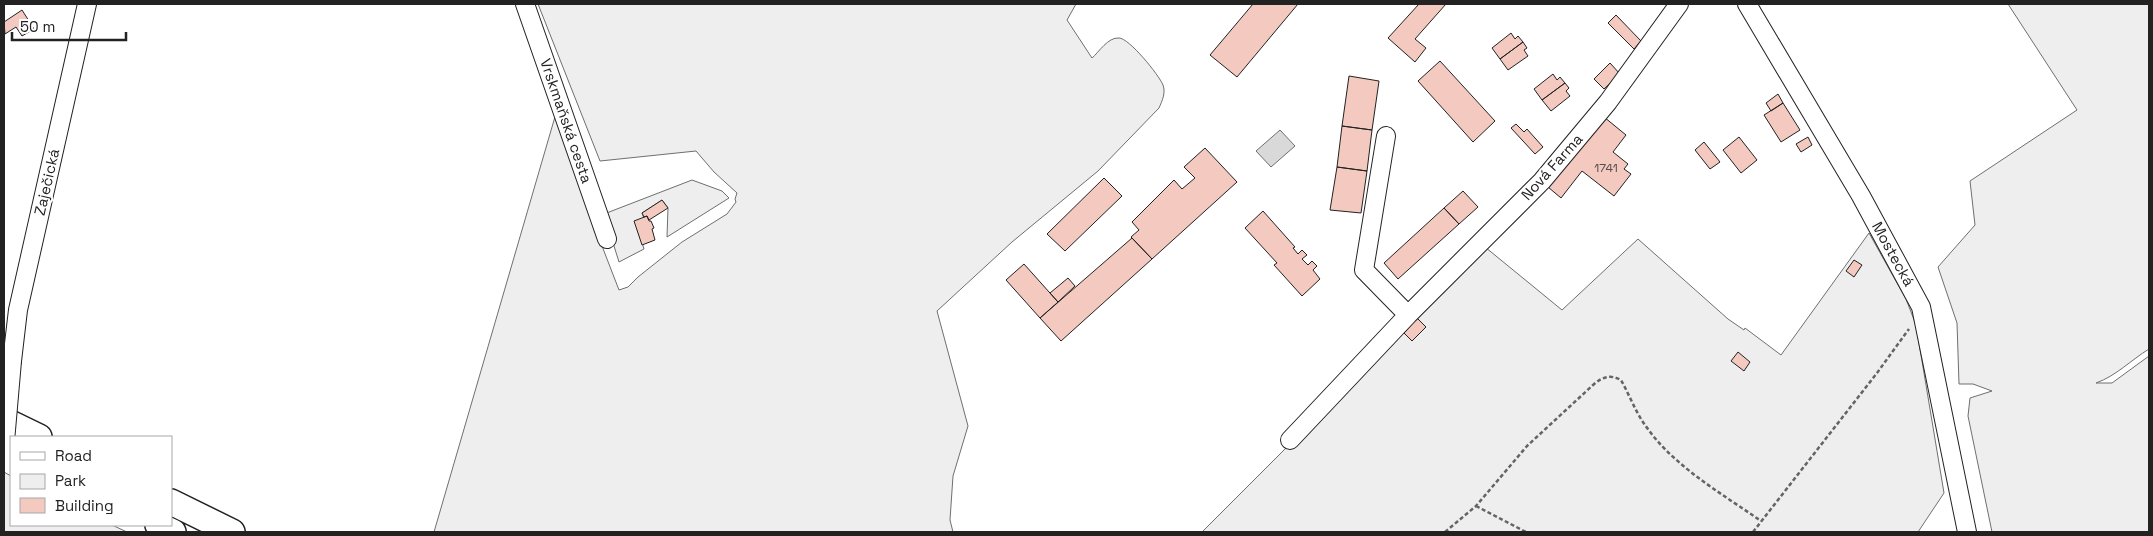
<svg xmlns="http://www.w3.org/2000/svg" width="2153" height="536" font-family="'Space Grotesk',sans-serif">
	<style>
		.green { fill: #eee; stroke: #6f6f6f }
		.water { fill: #d9d9d9; stroke: #6f6f6f }
		.building { fill: #f3c9c0; stroke: #222 }
		.lines { fill: none; stroke-linecap: round; stroke-linejoin: round }
		.minor-casing { stroke: #222; stroke-width: 20 }
		.highway-casing { stroke: #222; stroke-width: 28 }
		.path { stroke: #646464; stroke-width: 2.5; stroke-dasharray: 4 2.5; stroke-linecap: butt }
		.minor { stroke: #fff; stroke-width: 18 }
		.highway { stroke: #fff; stroke-width: 25 }
		.minor-bridge-casing { stroke: #222; stroke-width: 20; stroke-linecap: butt }
		.minor-bridge { stroke: #fff; stroke-width: 18 }
		.labels { text-anchor: middle; stroke-width: 4; stroke-linejoin: round; paint-order: stroke }
		.number-label { font-size: 12px; fill: #564c4a }
		.street-label { font-size: 15px; fill: #222; stroke: #fff }
	</style>
	<rect width="100%" height="100%" fill="#fff"/>
	<path class="green" d="M 538,4 L 1076,4 L 1067,20 L 1092,58 C 1099,52 1108,37 1119,38 C 1129,38 1159,75 1163,85 C 1166,93 1162,101 1159,108 L 1098,171 L 1012,242 L 937,311 L 968,426 L 953,476 L 950,520 L 953,532 L 434,532 L 559,103 L 602,246 L 619,290 L 628,287 L 638,277 L 682,242 L 727,214 L 736,202 L 735,199 L 737,193 L 714,172 L 696,151 L 600,161 Z
		M 2008,4 L 2149,4 L 2149,349 C 2131,360 2116,376 2096,383 L 2112,383 L 2149,356 L 2149,532 L 1992,532 L 1968,416 L 1970,398 L 1992,391 L 1973,384 L 1959,384 L 1957,323 L 1938,267 L 1975,225 L 1970,181 L 2077,110 Z
		M 692,180 L 722,191 L 729,198 L 667,237 L 668,208 L 662,200 L 642,213 C 648,224 639,238 644,249 L 619,262 L 604,214 Z
		M 1869,233 L 1906,299 L 1916,325 L 1944,493 L 1918,532 L 1202,532 L 1436,298 L 1485,247 L 1562,310 L 1638,239 L 1728,319 L 1744,330 L 1745,328 L 1781,355 Z
		M 4,472 L 11,476 L 11,525 L 112,525 L 127,532 L 4,532 Z"/>
	<path class="water" d="M 1280,130 L 1295,146 L 1271,167 L 1256,151 Z"/>
	<path class="building" d="M 1253,4 L 1298,4 L 1237,77 L 1210,55 Z
		M 1419,4 L 1446,4 L 1415,39 L 1426,48 L 1415,62 L 1388,38 Z
		M 22,10 L 34,29 L 22,36 L 16,27 L 5,34 L 4,22 Z
		M 1616,15 L 1641,41 L 1634,49 L 1608,23 Z
		M 1511,33 L 1515,39 L 1518,36 L 1523,42 L 1500,59 L 1492,48 Z
		M 1523,42 L 1527,48 L 1524,50 L 1528,56 L 1508,70 L 1500,59 Z
		M 1440,61 L 1495,121 L 1473,142 L 1418,81 Z
		M 1610,63 L 1620,74 L 1604,89 L 1594,79 Z
		M 1553,74 L 1557,80 L 1560,77 L 1565,83 L 1542,100 L 1534,89 Z
		M 1349,76 L 1379,81 L 1372,130 L 1342,126 Z
		M 1565,83 L 1569,88 L 1566,91 L 1570,96 L 1551,111 L 1542,100 Z
		M 1778,94 L 1783,103 L 1771,111 L 1766,103 Z
		M 1783,103 L 1800,130 L 1781,142 L 1764,115 Z
		M 1604,117 L 1626,135 L 1613,152 L 1628,164 L 1624,169 L 1631,174 L 1614,196 L 1582,171 L 1561,198 L 1548,187 Z
		M 1516,124 L 1524,132 L 1527,129 L 1543,147 L 1535,154 L 1511,128 Z
		M 1342,126 L 1372,130 L 1367,171 L 1337,167 Z
		M 1739,137 L 1757,160 L 1741,173 L 1723,150 Z
		M 1808,137 L 1812,145 L 1801,152 L 1796,144 Z
		M 1704,142 L 1720,162 L 1710,169 L 1695,150 Z
		M 1205,148 L 1237,182 L 1152,259 L 1131,237 L 1139,230 L 1132,222 L 1174,180 L 1182,189 L 1195,178 L 1184,167 Z
		M 1337,167 L 1367,171 L 1361,213 L 1330,210 Z
		M 1104,178 L 1122,196 L 1065,251 L 1047,234 Z
		M 1463,191 L 1478,207 L 1459,224 L 1444,208 Z
		M 662,200 L 668,208 L 649,220 L 647,216 L 644,217 L 642,213 Z
		M 1444,208 L 1459,224 L 1398,279 L 1384,263 Z
		M 1263,211 L 1295,247 L 1293,248 L 1298,254 L 1302,250 L 1307,255 L 1302,259 L 1308,265 L 1312,261 L 1317,266 L 1313,270 L 1320,279 L 1302,296 L 1274,265 L 1277,263 L 1245,228 Z
		M 647,216 L 649,221 L 651,221 L 654,228 L 652,229 L 655,240 L 642,245 L 634,221 Z
		M 1132,238 L 1152,259 L 1061,341 L 1040,318 Z
		M 1854,260 L 1862,265 L 1854,277 L 1846,271 Z
		M 1024,264 L 1058,302 L 1040,318 L 1006,280 Z
		M 1068,278 L 1075,286 L 1058,302 L 1050,293 Z
		M 1417,318 L 1426,327 L 1412,341 L 1404,333 Z
		M 1738,352 L 1750,362 L 1744,371 L 1731,361 Z"/>
	<g class="lines">
		<g class="minor-casing">
			<path id="minor" d="M 525,4 L 607,239
				M 1747,4 L 1861,196 L 1921,307 L 1967,532
				M 1408,315 L 1542,181 L 1608,102 L 1679,4
				M 12,361 L 18,310 L 87,4
				M 1290,440 L 1408,315 L 1364,270 L 1386,136"/>
		</g>
		<g class="highway-casing">
			<path id="highway" d="M 4,420 L 39,437
				M 171,502 L 232,532
				M 158,525 L 173,532"/>
		</g>
		<path class="path" d="M 1476,506 L 1526,532
			M 1445,532 L 1476,506 L 1527,446 L 1593,385 C 1602,377 1610,374 1621,380 C 1629,394 1635,411 1645,425 C 1673,466 1721,493 1761,521
			M 1753,532 L 1877,373 L 1909,329"/>
		<use href="#minor" class="minor"/>
		<use href="#highway" class="highway"/>
		<g class="minor-bridge-casing">
			<path id="minor-bridge" d="M 4,453 L 12,361"/>
		</g>
		<use href="#minor-bridge" class="minor-bridge"/>
	</g>
	<g class="labels">
		<g class="number-label">
			<text x="1606" y="172">1741</text>
		</g>
		<g class="street-label">
			<text transform="translate(566 121) rotate(71)" y="5">Vrskmaňská cesta</text>
			<text transform="translate(1552 167) rotate(-48)" y="5">Nová Farma</text>
			<text transform="translate(47 182) rotate(-77)" y="5">Zaječická</text>
			<text transform="translate(1893 254) rotate(61)" y="5">Mostecká</text>
		</g>
	</g>
	<rect width="2153" height="536" fill="none" stroke="#222222" stroke-width="10"/>
	<rect x="10" y="436" width="162" height="90" fill="#ffffff" stroke="#a7a7a7"/>
	<rect x="20" y="452" width="25" height="8" fill="#ffffff" stroke="#a7a7a7"/>
	<text x="55" y="461" font-size="15" fill="#222222">Road</text>
	<rect x="20" y="474" width="25" height="15" fill="#eeeeee" stroke="#a7a7a7"/>
	<text x="55" y="486" font-size="15" fill="#222222">Park</text>
	<rect x="20" y="498" width="25" height="15" fill="#f3c9c0" stroke="#a7a7a7"/>
	<text x="55" y="511" font-size="15" fill="#222222">Building</text>
	<path d="M12 32v8h114v-8" fill="none" stroke="#222222" stroke-width="2.5"/>
	<text x="20" y="32" font-size="15" fill="#222222" stroke="#ffffff" stroke-width="4" paint-order="stroke">50 m</text>
</svg>
